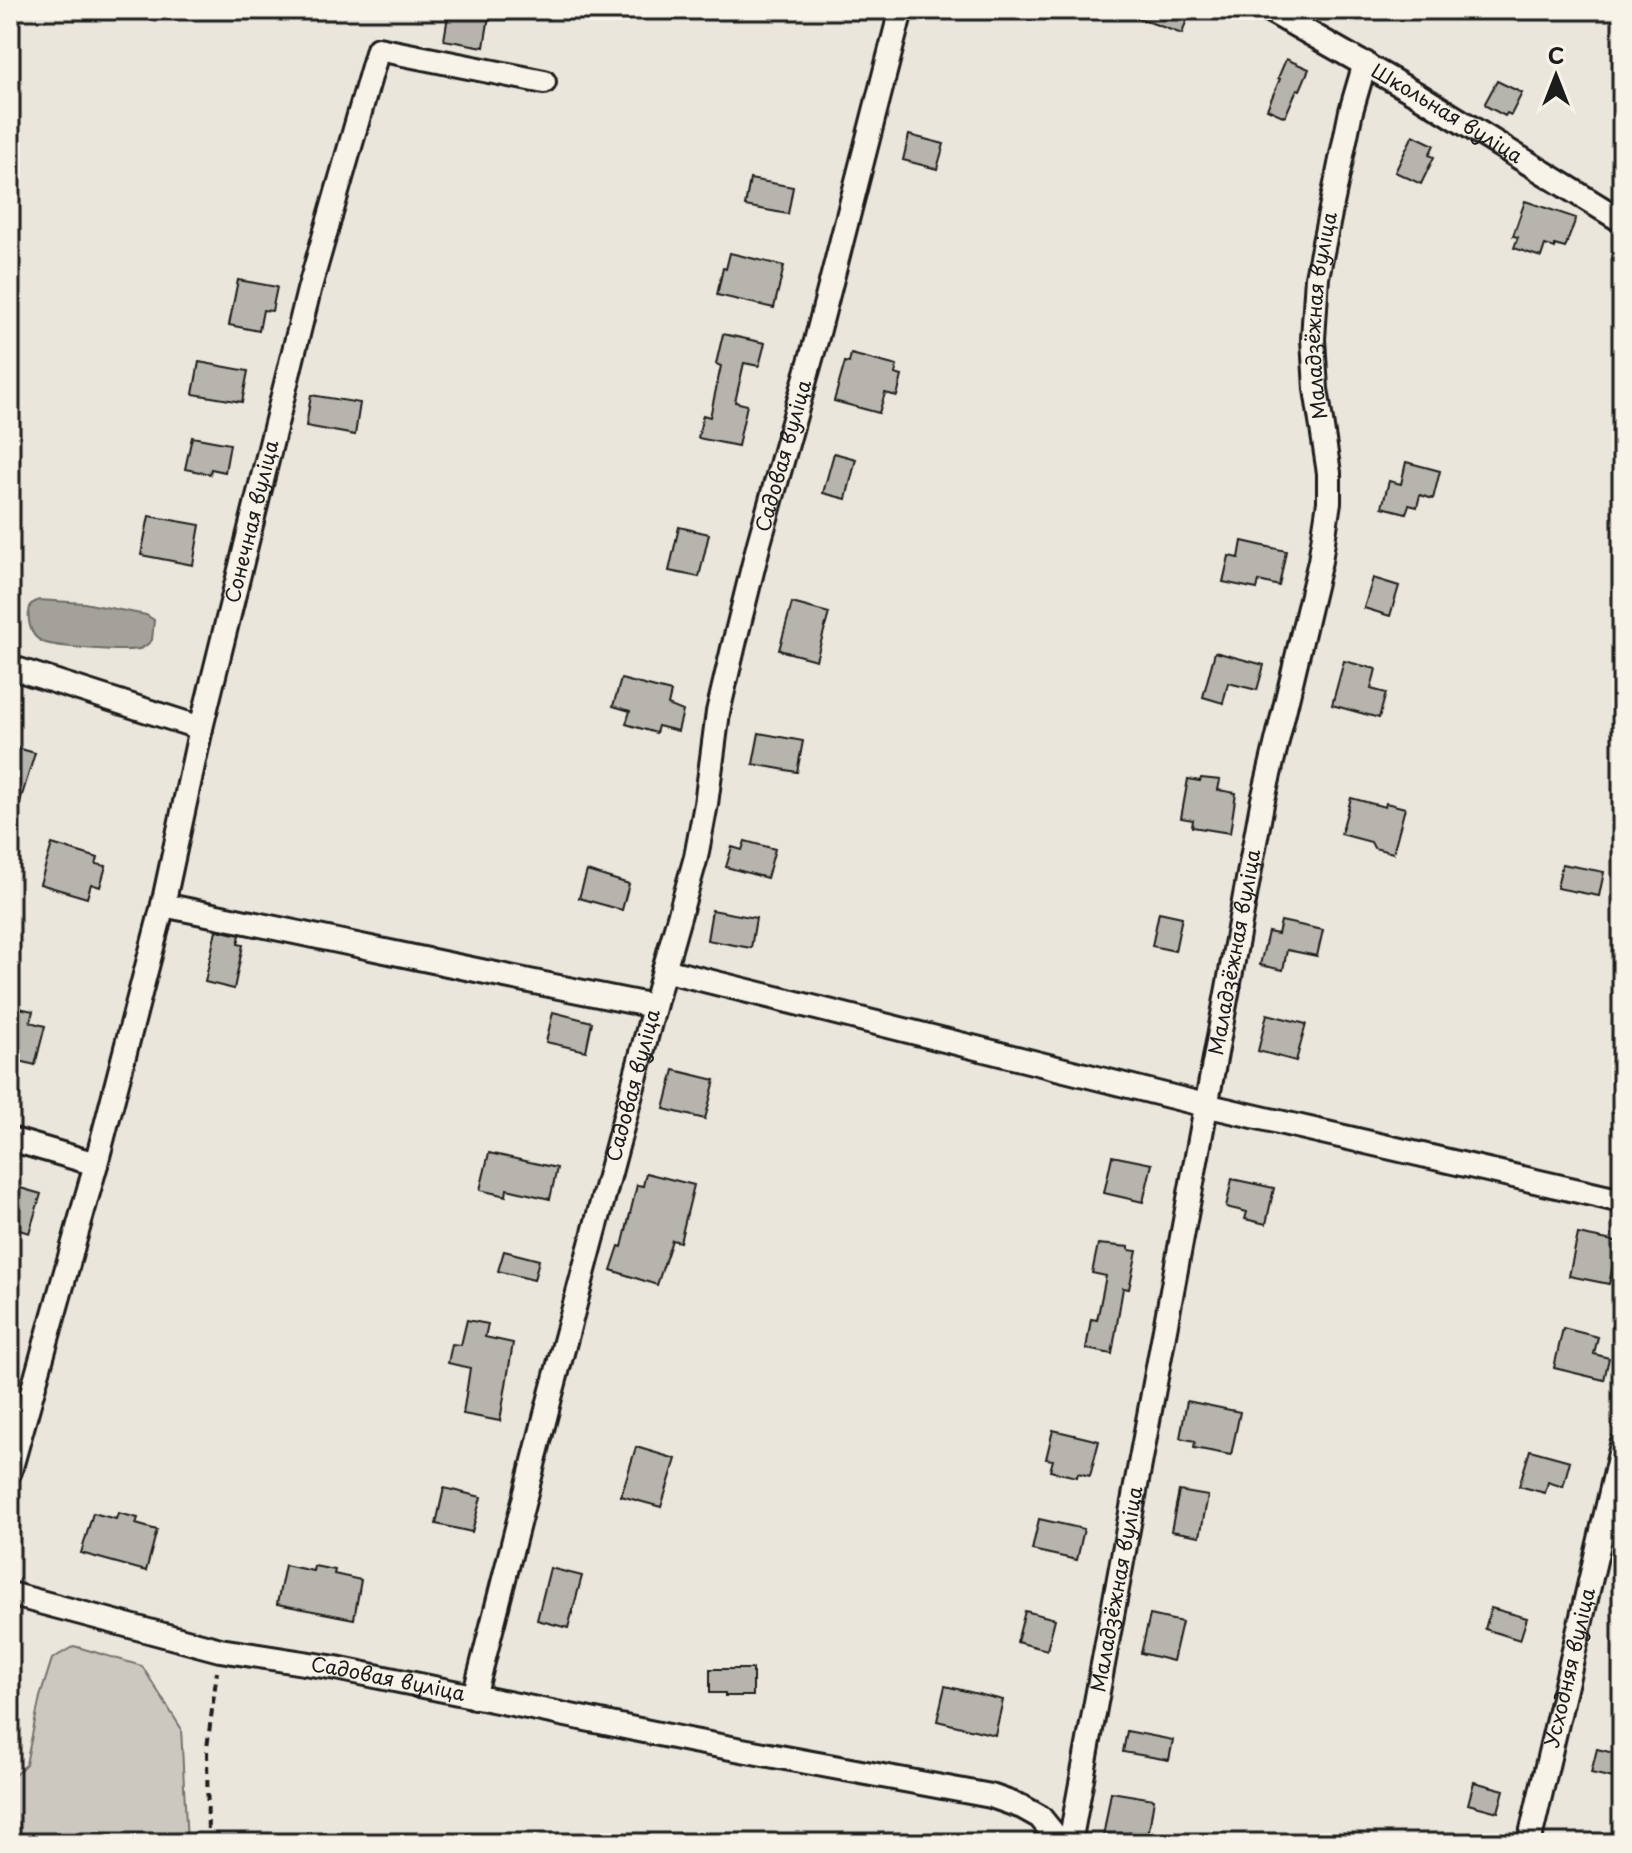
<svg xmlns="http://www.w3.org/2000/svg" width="1632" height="1853" font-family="'Playpen Sans',sans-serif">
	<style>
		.green { fill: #ccc8c0; stroke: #74726e; stroke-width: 2 }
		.water { fill: #a3a19a; stroke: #6d6c68; stroke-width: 2 }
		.building { fill: #b6b4ac; stroke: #1c1c1c; stroke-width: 2 }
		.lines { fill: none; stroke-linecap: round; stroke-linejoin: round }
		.street-casing { stroke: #1c1c1c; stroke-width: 28 }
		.path { stroke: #1c1c1c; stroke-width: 4; stroke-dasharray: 8 6; stroke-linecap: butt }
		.street { stroke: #f7f3e8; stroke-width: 22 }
		.labels { text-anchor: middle; stroke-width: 6; stroke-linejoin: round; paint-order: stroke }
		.street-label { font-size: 20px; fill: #1c1c1c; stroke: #f7f3e8 }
	</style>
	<rect width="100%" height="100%" fill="#eae6dc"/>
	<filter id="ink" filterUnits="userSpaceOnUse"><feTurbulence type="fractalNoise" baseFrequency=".0125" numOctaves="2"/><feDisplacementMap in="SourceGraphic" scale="16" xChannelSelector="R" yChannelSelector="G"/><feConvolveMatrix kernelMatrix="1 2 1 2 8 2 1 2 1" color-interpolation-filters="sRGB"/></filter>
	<g filter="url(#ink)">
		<path class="green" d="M 74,1646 L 142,1666 L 181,1728 L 187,1843 L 10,1843 L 10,1780 L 26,1764 L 40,1697 L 52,1659 Z"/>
		<path class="water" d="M 39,600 L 84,603 L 146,615 L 154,620 L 152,640 C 149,643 146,646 142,648 C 132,653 54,647 43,642 C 29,636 26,617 31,604 Z"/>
		<path class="building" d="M 449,10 L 490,10 L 484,47 L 444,40 Z
			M 1124,10 L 1190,10 L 1182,34 L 1124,13 Z
			M 1286,59 L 1309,69 L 1300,90 L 1297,89 L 1285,117 L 1267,109 L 1280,79 L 1278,78 Z
			M 1497,81 L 1522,93 L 1511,115 L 1507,113 L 1505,116 L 1486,106 L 1485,103 Z
			M 909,135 L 944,144 L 937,169 L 903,160 Z
			M 1413,135 L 1434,145 L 1429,155 L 1434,157 L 1421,184 L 1395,172 Z
			M 750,179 L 793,187 L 788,214 L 745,206 Z
			M 1525,201 L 1576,218 L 1565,248 L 1555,245 L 1555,248 L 1545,245 L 1541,257 L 1514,248 L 1518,237 L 1513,236 Z
			M 730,253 L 784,266 L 774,308 L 717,295 L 723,268 L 726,269 Z
			M 238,280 L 277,287 L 272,311 L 263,310 L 259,331 L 229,325 Z
			M 723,334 L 765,343 L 759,366 L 744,363 L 735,402 L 747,405 L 738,446 L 698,438 L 703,415 L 710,417 L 721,366 L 716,364 Z
			M 851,354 L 897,366 L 895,374 L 902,376 L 897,396 L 885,393 L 879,413 L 834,401 L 845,362 L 849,363 Z
			M 199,362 L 248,371 L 242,402 L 193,394 Z
			M 311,395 L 360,403 L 355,435 L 306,426 Z
			M 192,437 L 230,444 L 225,472 L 211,469 L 210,474 L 185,469 Z
			M 834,453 L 856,459 L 846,499 L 823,493 Z
			M 1406,462 L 1440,471 L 1433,499 L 1420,495 L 1417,507 L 1409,505 L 1406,513 L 1382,507 L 1389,481 L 1401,484 Z
			M 149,516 L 200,525 L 193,565 L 141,555 Z
			M 679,527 L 709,534 L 699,577 L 669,571 Z
			M 1242,541 L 1286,551 L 1279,586 L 1259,581 L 1257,589 L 1223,582 L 1229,556 L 1239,558 Z
			M 1373,578 L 1399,586 L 1390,616 L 1364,608 Z
			M 792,603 L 829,613 L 816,660 L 779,650 Z
			M 1215,652 L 1264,665 L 1257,690 L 1228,683 L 1223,703 L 1203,697 Z
			M 1344,661 L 1376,669 L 1371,689 L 1386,693 L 1379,718 L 1332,705 Z
			M 621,679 L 671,692 L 668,705 L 683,711 L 678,731 L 658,726 L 656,733 L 626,724 L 630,711 L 613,706 Z
			M 759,733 L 803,741 L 797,772 L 753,764 Z
			M 10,746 L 35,753 L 15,818 L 10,817 Z
			M 1201,778 L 1220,780 L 1218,790 L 1236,793 L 1230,833 L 1192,827 L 1193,820 L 1181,818 L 1188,779 L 1200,781 Z
			M 1351,798 L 1385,807 L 1386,803 L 1405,808 L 1393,853 L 1374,848 L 1371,842 L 1341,834 Z
			M 745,841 L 775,849 L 767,878 L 726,867 L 732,847 L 742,850 Z
			M 52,844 L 98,858 L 96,864 L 106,866 L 100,887 L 91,884 L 87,898 L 40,884 Z
			M 1562,864 L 1604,872 L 1599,896 L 1557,888 Z
			M 587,871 L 629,884 L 622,910 L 579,898 Z
			M 712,910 L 756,918 L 751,948 L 707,940 Z
			M 1159,912 L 1182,917 L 1175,951 L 1152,946 Z
			M 1281,921 L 1323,930 L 1317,956 L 1287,950 L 1283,970 L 1260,965 L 1268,932 L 1278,934 Z
			M 216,930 L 240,935 L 238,944 L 243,945 L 234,989 L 205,982 Z
			M 10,1006 L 33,1011 L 30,1022 L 45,1026 L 35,1065 L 20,1061 L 17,1072 L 10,1071 Z
			M 553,1012 L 592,1022 L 586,1051 L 546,1042 Z
			M 1267,1014 L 1306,1024 L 1296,1061 L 1258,1051 Z
			M 674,1070 L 715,1080 L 705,1119 L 664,1109 Z
			M 489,1153 L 557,1168 L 550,1199 L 507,1189 L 506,1196 L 480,1190 Z
			M 1112,1156 L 1152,1164 L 1143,1202 L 1104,1193 Z
			M 646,1173 L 694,1185 L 680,1242 L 672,1240 L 657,1285 L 611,1270 L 619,1246 L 622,1247 L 637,1185 L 643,1186 Z
			M 1232,1179 L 1274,1188 L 1266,1224 L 1245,1219 L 1247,1212 L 1226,1207 Z
			M 10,1185 L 41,1194 L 29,1233 L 10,1227 Z
			M 1578,1234 L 1618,1242 L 1609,1284 L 1569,1276 Z
			M 1098,1244 L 1129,1247 L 1129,1250 L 1137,1251 L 1129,1289 L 1123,1288 L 1112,1354 L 1086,1349 L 1091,1319 L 1097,1320 L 1106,1276 L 1092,1273 Z
			M 504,1251 L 539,1260 L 534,1280 L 498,1271 Z
			M 467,1320 L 488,1324 L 485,1337 L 513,1343 L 500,1421 L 463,1414 L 470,1368 L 448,1363 L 452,1344 L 461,1345 Z
			M 1563,1328 L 1598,1337 L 1594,1354 L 1609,1358 L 1604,1380 L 1554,1368 Z
			M 1187,1401 L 1240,1412 L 1231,1455 L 1194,1448 L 1195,1441 L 1180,1438 Z
			M 1053,1430 L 1099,1441 L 1090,1476 L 1078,1473 L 1077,1477 L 1050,1471 L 1053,1460 L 1046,1459 Z
			M 636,1447 L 676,1459 L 661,1507 L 621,1496 Z
			M 1530,1450 L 1570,1461 L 1563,1487 L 1548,1482 L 1545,1493 L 1519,1486 Z
			M 444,1488 L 481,1497 L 472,1532 L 436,1524 Z
			M 1179,1491 L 1208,1496 L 1200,1536 L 1171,1531 Z
			M 93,1513 L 116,1519 L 118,1513 L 138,1518 L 136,1524 L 157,1530 L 146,1571 L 81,1553 Z
			M 1039,1519 L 1084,1529 L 1077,1560 L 1032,1550 Z
			M 285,1565 L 313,1571 L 314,1566 L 335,1570 L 334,1574 L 361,1580 L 354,1619 L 277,1604 Z
			M 550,1568 L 582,1576 L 568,1628 L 537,1620 Z
			M 1491,1608 L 1527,1618 L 1520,1640 L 1485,1629 Z
			M 1025,1611 L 1055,1619 L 1047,1650 L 1017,1642 Z
			M 1150,1615 L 1182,1622 L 1173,1661 L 1141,1653 Z
			M 710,1669 L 753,1669 L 753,1696 L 725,1696 L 725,1693 L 710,1693 Z
			M 945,1686 L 1003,1700 L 995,1735 L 937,1721 Z
			M 1127,1731 L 1173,1740 L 1169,1760 L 1123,1752 Z
			M 1597,1749 L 1622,1755 L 1622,1780 L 1591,1773 Z
			M 1474,1782 L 1504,1790 L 1498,1812 L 1468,1804 Z
			M 1111,1792 L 1154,1799 L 1147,1843 L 1102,1843 Z"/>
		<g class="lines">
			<g class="street-casing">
				<g id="street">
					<path id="s1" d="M 1269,10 L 1420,96 L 1622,221"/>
					<path d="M 10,667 L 201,728"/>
					<path d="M 163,905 C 327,938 490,974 654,1006"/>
					<path d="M 664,970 L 1205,1105 L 1622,1201"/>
					<path d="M 10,1139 L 96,1164"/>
					<path id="s2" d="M 10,1471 L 96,1164 L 163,905 L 201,728 L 309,290 L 378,49 L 544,82"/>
					<path id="s3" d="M 10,1594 L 220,1650 L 336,1668 L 693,1741 L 991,1796 L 1022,1807 L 1040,1817 L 1061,1843"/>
					<path id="s4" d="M 474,1697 L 550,1398 L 664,970 L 696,857 L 706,804 L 718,712 L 735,640 L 759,543 L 816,341 L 901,10"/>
					<path id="s5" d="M 1070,1843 L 1262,804 L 1320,561 L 1329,502 L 1329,473 L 1316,389 L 1313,339 L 1317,277 L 1351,111 L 1365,63"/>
					<path id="s6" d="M 1529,1843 L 1622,1445"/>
				</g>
			</g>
			<path class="path" d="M 208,1843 L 207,1748 L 217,1672"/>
			<use href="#street" class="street"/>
		</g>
	</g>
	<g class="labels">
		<g class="street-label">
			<text dy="7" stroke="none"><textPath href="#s1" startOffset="206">Школьная вуліца</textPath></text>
			<text dy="7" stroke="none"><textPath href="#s5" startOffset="1554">Маладзёжная вуліца</textPath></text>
			<text dy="7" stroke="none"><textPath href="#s4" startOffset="1280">Садовая вуліца</textPath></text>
			<text dy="7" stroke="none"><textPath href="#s2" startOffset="980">Сонечная вуліца</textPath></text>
			<text dy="7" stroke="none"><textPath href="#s5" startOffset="906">Маладзёжная вуліца</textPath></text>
			<text dy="7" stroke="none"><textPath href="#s4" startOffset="632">Садовая вуліца</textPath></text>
			<text dy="7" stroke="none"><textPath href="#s5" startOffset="258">Маладзёжная вуліца</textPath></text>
			<text dy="7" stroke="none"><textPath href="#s6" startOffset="180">Усходняя вуліца</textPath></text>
			<text dy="7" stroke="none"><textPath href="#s3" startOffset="388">Садовая вуліца</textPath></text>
		</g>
	</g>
	<rect width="1632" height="1853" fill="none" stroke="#f7f3e8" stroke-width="40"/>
	<rect x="20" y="20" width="1592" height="1813" fill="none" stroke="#1c1c1c" stroke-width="3" filter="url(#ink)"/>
	<g transform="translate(1556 76)" stroke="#f7f3e8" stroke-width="6" paint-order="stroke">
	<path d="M0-6L14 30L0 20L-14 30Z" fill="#1c1c1c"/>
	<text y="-12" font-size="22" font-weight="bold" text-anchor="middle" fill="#1c1c1c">С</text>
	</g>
</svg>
